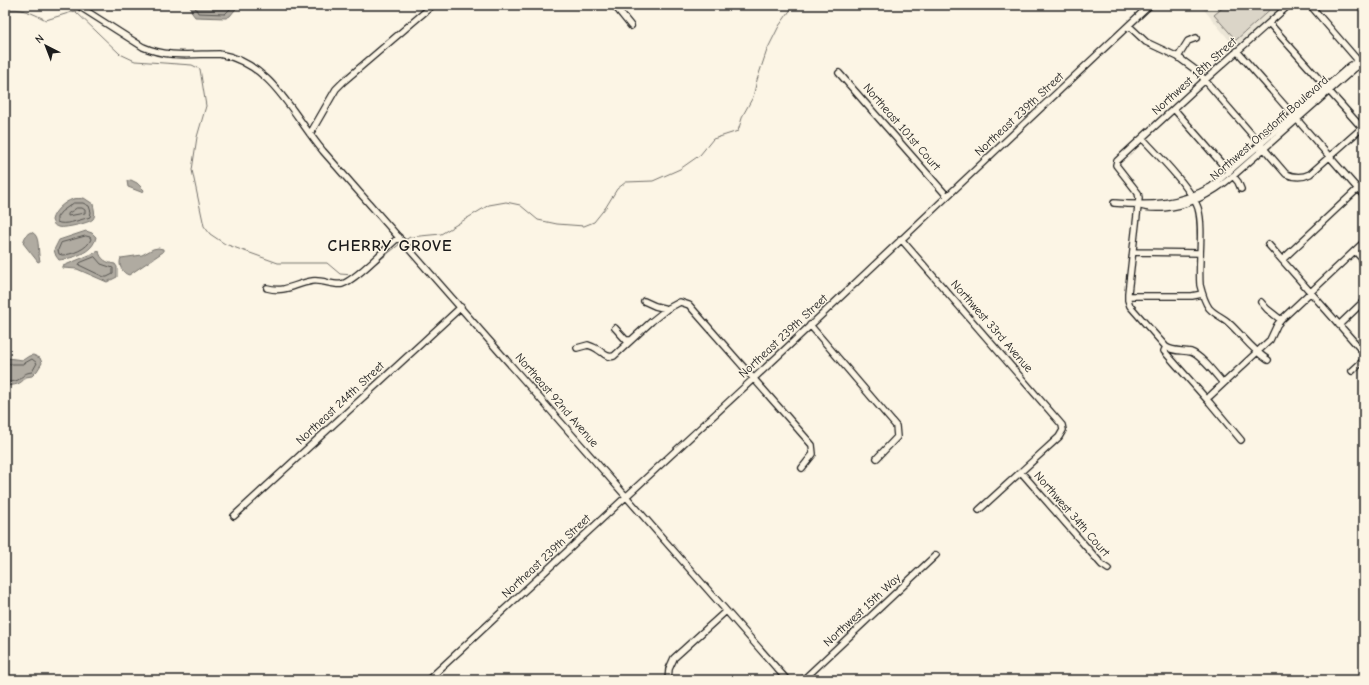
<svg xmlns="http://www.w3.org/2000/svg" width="1369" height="685" font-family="'Comic Neue',sans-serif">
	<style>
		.built { fill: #ebe5d6 }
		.green { fill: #dbd5c8; stroke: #7c7872 }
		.water { fill: #b0aba1; stroke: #75726c }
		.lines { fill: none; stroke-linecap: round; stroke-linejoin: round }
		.shore { stroke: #575551; stroke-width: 1 }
		.stream { stroke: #75726c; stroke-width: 1 }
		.minor-casing { stroke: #1c1c1c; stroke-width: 8 }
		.minor { stroke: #fcf5e5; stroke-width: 5.5 }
		.labels { text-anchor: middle; stroke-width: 3; stroke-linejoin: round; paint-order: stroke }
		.street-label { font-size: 12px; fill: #1c1c1c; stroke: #fcf5e5 }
		.district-label { font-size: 16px; font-weight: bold; letter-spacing: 1px; fill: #1c1c1c; stroke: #fcf5e5 }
	</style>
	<rect width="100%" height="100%" fill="#fcf5e5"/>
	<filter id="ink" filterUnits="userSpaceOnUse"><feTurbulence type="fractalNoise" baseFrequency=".025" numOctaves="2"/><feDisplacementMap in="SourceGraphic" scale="8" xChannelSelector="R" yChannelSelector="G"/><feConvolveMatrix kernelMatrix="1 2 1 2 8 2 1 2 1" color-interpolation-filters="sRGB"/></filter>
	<g filter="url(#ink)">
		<path class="built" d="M 1200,5 L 1283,5 L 1235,47 Z"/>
		<path class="green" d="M 1226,5 L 1275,5 L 1236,40 L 1214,15 Z"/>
		<path class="water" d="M 190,5 L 239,5 L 230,16 L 226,18 L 195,17 L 192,13 Z
			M 131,180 L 137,183 L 144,190 L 143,192 L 141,192 L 128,187 L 127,181 Z
			M 84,198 L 93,204 C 94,209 96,215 93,219 C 90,223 62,229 58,227 C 54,226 53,223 52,220 C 54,211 64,202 73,199 C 77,198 81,199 84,198 Z
			M 86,231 L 92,233 L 96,237 C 93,253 73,258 59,260 L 56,256 L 54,250 L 59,240 Z
			M 31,232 C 41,235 37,250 40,261 L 38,262 L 23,243 C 25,237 26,234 31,232 Z
			M 158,248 L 163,249 L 163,252 L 129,275 C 122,273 118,265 121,258 L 142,255 L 153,249 Z
			M 99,251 C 100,259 107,263 115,264 L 117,267 L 117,277 L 107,282 L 77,269 L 63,268 L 63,266 Z
			M 33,355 L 40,358 L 42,363 L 37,371 L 32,376 L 26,377 C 20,385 15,385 5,386 L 5,362 L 7,358 L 23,360 L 29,356 Z"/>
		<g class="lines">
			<path class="shore" d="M 194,5 L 198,13 L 225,14 L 234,5
				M 74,203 L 83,203 L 89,206 L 91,212 L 90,217 L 87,218 C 79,220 64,226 57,222 L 57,217 L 61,212 Z
				M 77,208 L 82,208 L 85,210 L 85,213 L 68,216 L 68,214 Z
				M 86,236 L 90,237 L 91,239 C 88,249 71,255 62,255 L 59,254 L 58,250 L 61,243 Z
				M 95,257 L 101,264 L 113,268 L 113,274 L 107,277 L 104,277 L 79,265 L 80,263 Z
				M 5,364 L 23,364 L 32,359 L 37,363 L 32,372 C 23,373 24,376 18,380 C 14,382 9,382 5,382"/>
			<path class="stream" d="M 5,10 C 21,7 32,13 46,20 L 75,11 L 120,54 L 135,61 L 192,65 L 200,69 L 206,106 L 197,137 L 192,170 L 204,226 L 210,234 L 225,244 L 278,263 L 327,263 L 340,274 L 353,275
				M 405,240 L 410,237 L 441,234 L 489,205 L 506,202 L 520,205 L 538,220 L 557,224 L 584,226 L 594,222 L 606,207 L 617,189 L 626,182 L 653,181 L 680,169 L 700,155 L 713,139 L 738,131 L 743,115 L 753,97 L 757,80 L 767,50 L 779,26 L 794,5
				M 360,276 L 401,243"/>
			<g class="minor-casing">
				<path id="minor" d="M 77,5 L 143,47 C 168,58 192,54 219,54 C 272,63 292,114 323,151 L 787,680
					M 614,5 L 631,26
					M 1310,5 L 1361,64
					M 1269,23 L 1326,87
					M 1129,26 L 1146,42 L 1178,57 L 1197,71 L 1286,174 C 1295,178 1302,178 1310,174 L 1364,126
					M 1237,51 L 1364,196
					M 1178,57 L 1188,41 L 1196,38
					M 839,73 L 947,196
					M 1329,91 L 1362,128
					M 1174,109 L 1229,172
					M 310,134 L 336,89 L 343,82 L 433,5
					M 1142,138 C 1157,154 1191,188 1198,208 C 1204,228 1198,262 1200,285 C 1202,293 1204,301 1209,308 C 1215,315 1223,317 1229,323 C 1243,336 1252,350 1268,360
					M 1233,176 L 1238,182 L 1241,189
					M 1114,203 C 1150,206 1179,205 1211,187 L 1326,87 L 1350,66 L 1364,58
					M 1139,205 C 1147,209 1154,208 1163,208 C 1190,206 1213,193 1233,176 L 1355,68 L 1364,63
					M 901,239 L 1062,425 L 1063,430 L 1059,437 L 979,510
					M 1268,244 L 1364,353
					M 1355,251 L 1364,261
					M 1133,252 L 1200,253
					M 1282,260 L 1364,183
					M 267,288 C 286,293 294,284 312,281 C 321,279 334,286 342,284 C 355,281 387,247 399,237
					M 1128,296 L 1192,296 L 1202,294
					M 644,301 L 655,306 L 667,309
					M 1261,302 L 1267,309 L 1281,320
					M 810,325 L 896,426 L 897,437 L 877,458
					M 1339,325 L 1364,301
					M 615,328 L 626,340 L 631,340
					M 1166,347 L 1164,351 L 1210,403 L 1241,440
					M 577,348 L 588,345 C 591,346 594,347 597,349 C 604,353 606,358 614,356 L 652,321 L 667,309 L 680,302 L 689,305 L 812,445 L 813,454 L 802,468
					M 1352,371 L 1364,360
					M 1223,383 C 1215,374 1202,356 1191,352 C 1182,350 1174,352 1166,347 L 1130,306 L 1128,300 L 1128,293 L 1139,198 L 1138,193 L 1116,165 L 1117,161 L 1205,80 L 1289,5
					M 1210,396 L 1270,340 L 1277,325 L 1281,320 L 1364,242
					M 1021,472 L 1102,565 L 1108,569
					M 234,516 L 461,307
					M 428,680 L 778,356 L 1150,5
					M 668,680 L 669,669 L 674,658 L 726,611
					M 803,680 L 936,555"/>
			</g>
			<use href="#minor" class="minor"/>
		</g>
	</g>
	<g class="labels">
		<g class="street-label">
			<text transform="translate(1194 76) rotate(-42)" y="4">Northwest 18th Street</text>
			<text transform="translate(1019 114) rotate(-43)" y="4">Northeast 239th Street</text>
			<text transform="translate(902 127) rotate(49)" y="4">Northeast 101st Court</text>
			<text transform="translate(1269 128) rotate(-41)" y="4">Northwest Onsdorff Boulevard</text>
			<text transform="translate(992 326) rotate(49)" y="4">Northwest 33rd Avenue</text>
			<text transform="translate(783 336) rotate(-43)" y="4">Northeast 239th Street</text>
			<text transform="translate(557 400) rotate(49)" y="4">Northeast 92nd Avenue</text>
			<text transform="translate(340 403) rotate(-43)" y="4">Northeast 244th Street</text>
			<text transform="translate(1072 514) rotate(49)" y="4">Northwest 34th Court</text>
			<text transform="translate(546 556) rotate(-43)" y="4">Northeast 239th Street</text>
			<text transform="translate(862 610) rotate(-43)" y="4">Northwest 15th Way</text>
		</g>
		<g class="district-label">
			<text x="390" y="251">CHERRY GROVE</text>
		</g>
	</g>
	<rect width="1369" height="685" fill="none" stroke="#fcf5e5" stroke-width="20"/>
	<rect x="10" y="10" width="1349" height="665" fill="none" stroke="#1c1c1c" stroke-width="1.5" filter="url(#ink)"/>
	<g transform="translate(46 46) rotate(318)" stroke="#fcf5e5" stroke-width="3" paint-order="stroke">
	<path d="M0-3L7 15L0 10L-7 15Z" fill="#1c1c1c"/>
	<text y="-6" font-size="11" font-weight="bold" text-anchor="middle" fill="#1c1c1c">N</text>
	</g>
</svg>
